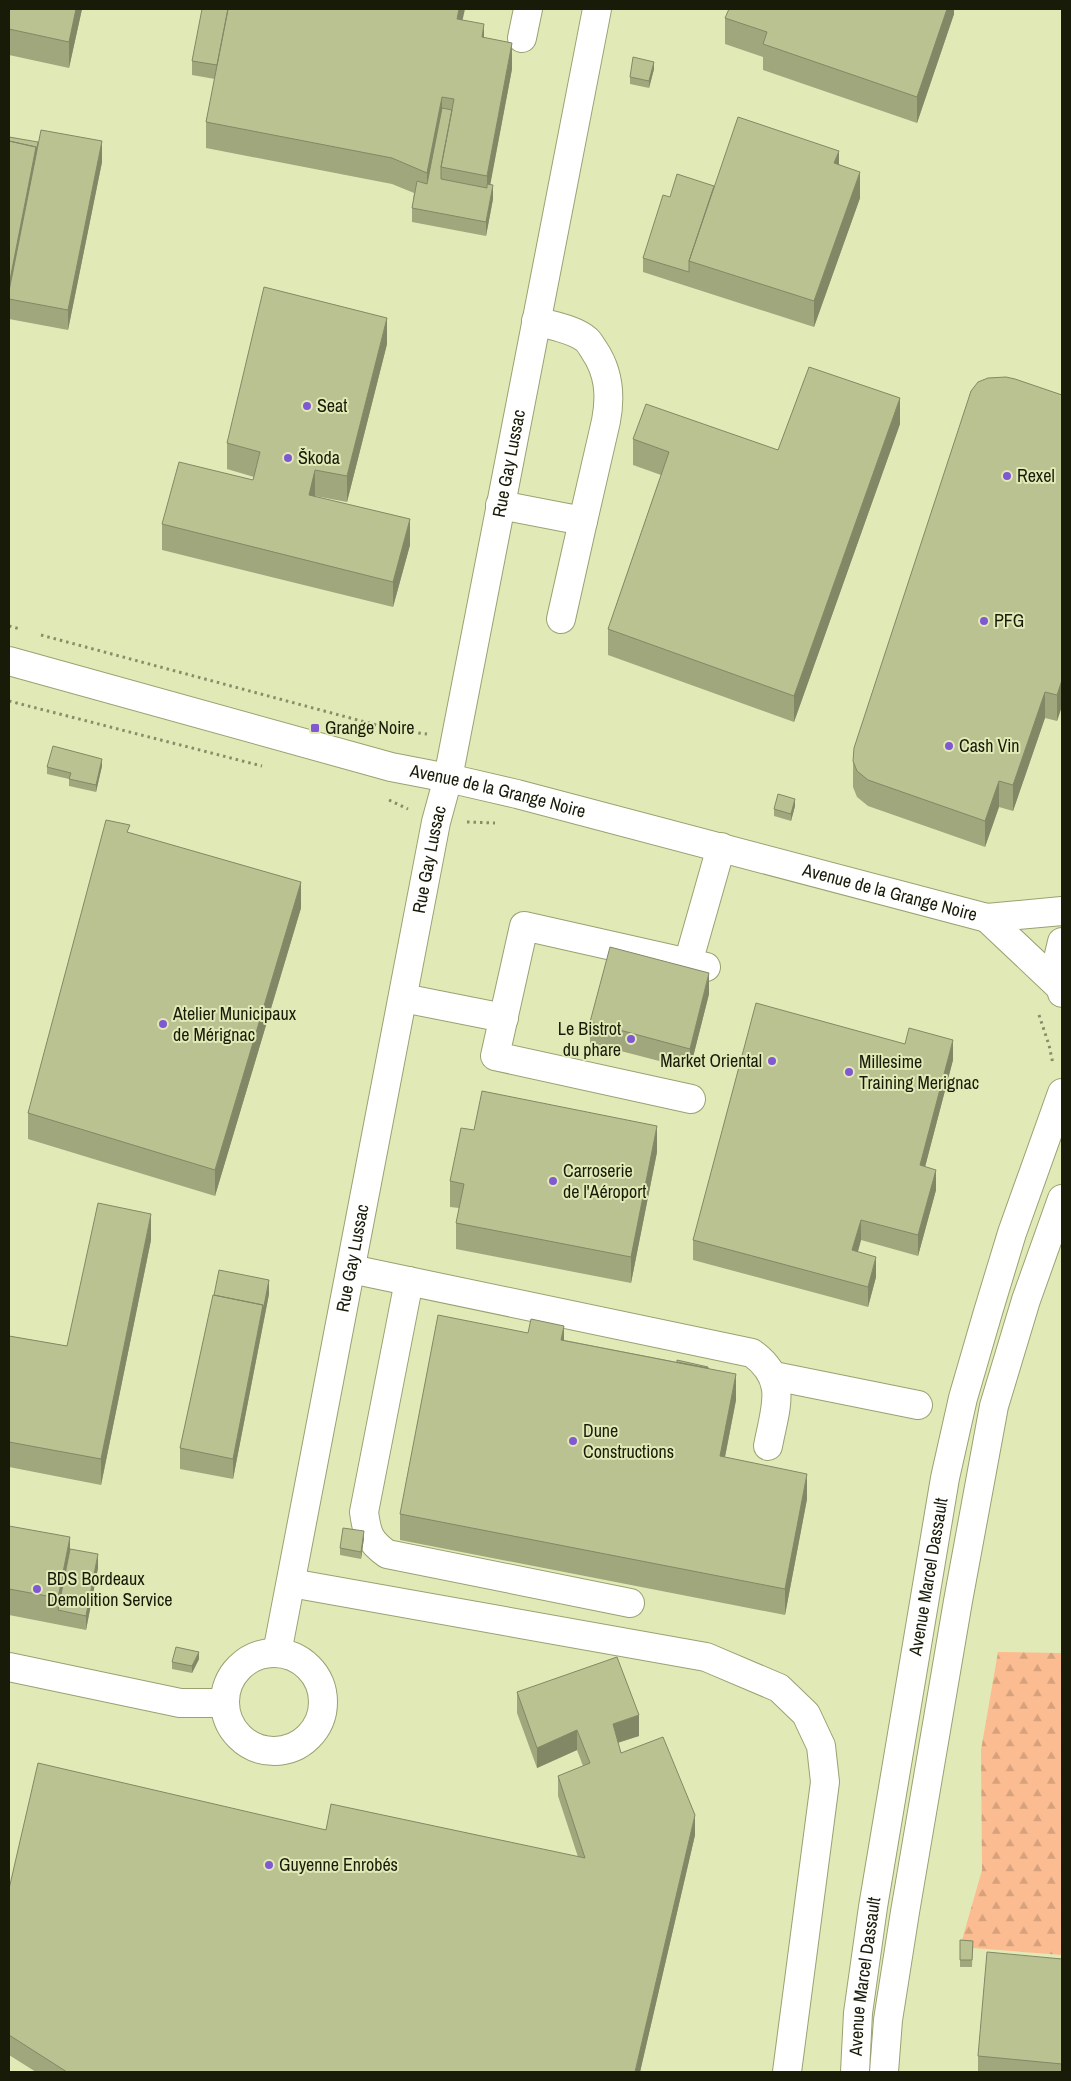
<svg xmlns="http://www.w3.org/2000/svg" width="1071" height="2081" font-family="'Archivo Narrow',sans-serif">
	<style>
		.forest { fill: url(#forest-firs) }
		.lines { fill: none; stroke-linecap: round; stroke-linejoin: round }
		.minor-casing { stroke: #9aa171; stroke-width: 30 }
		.major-casing { stroke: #9aa171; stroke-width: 30 }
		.path { stroke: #878d69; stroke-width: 3; stroke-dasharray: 2.5 4; stroke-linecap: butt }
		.minor { stroke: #fff; stroke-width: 28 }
		.major { stroke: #fff; stroke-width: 28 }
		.wall { fill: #a0a77d }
		.shaded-wall { fill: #828866 }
		.building { fill: #bac291; stroke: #828866 }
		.poi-dot { fill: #8058d2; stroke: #e1eab7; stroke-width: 2 }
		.labels { text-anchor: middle; stroke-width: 4; stroke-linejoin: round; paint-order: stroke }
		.poi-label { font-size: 18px; fill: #191b09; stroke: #e1eab7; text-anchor: start }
		.street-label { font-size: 18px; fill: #191b09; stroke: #e1eab7 }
	</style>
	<defs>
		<pattern id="forest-firs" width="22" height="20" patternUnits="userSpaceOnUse" patternTransform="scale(1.25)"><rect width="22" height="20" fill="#fcbc91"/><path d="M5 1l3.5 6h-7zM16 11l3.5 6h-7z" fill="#d7a17c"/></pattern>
	</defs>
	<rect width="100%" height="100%" fill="#e1eab7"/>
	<path class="forest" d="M 998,1652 L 1062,1653 L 1062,1955 L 960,1947 L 982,1870 L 981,1750 Z"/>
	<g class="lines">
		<g class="minor-casing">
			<g id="minor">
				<path d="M 522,38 L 528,9"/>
				<path d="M 500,505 L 583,521 L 606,421 C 611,395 609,372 594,350 C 592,347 590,343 587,340 C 575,329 552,326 536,321"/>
				<path d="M 561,619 L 583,521"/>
				<path id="s1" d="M 9,661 L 391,767 L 448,778 L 517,794 L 987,918 L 1062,911"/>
				<path d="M 987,918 L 1060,987"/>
				<path d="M 688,963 L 721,847"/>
				<path d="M 403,998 L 504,1018"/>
				<path d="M 691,1099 L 495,1056 L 524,926 L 706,967"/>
				<path d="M 351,1269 L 752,1353 C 789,1380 775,1408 768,1446"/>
				<path d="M 409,1281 L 364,1512 C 367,1534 369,1541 387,1554 L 630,1603"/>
				<path d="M 774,1376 L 918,1405"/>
				<path d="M 291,1583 L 706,1657 L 779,1688 L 806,1714 L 821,1746 L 825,1782 L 787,2072"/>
				<path id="s2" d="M 277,1653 L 436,822 L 448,778 L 597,9"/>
				<circle cx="274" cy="1702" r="49"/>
				<path d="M 9,1667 L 180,1703 L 225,1703"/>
			</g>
		</g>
		<g class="major-casing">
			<g id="major">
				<path d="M 1062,942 L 1058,959 L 1062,993"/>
				<path id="s3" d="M 855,2072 L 858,2013 L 873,1907 L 945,1478 L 963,1398 L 988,1312 L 1012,1233 L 1062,1093"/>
				<path d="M 884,2072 L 888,2020 L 905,1912 L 958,1601 L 994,1406 L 1026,1300 L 1062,1199"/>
			</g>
		</g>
		<path class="path" d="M 9,626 L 20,629
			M 41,635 L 395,730 L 427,734
			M 9,701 L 262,766
			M 389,800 L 408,809
			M 467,822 L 495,823
			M 1039,1015 L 1049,1045 L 1053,1064"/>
		<use href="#minor" class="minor"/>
		<use href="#major" class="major"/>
	</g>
	<path class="wall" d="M 9,9 L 82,9 L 69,68 L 9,55 Z
		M 954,9 L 954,14 L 917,123 L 763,70 L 763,57 L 725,44 L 725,18 Z
		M 462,20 L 484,38 L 512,69 L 490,184 L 493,199 L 486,236 L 412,222 L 412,208 L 414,193 L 392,184 L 206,148 L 206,122 L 215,79 L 192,75 L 192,61 Z
		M 654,69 L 649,88 L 630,84 L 630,77 Z
		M 9,137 L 102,162 L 68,330 L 9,319 Z
		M 839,164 L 860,198 L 814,327 L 643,272 L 643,258 L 670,197 L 714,186 Z
		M 387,344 L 347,502 L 315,496 L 410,545 L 393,607 L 162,550 L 162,524 L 253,480 L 254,477 L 227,469 L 227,443 Z
		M 1062,395 L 1062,706 L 1057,721 L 1045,718 L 1013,811 L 999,807 L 985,847 L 868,806 L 857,797 L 853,787 L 853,761 Z
		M 900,424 L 794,722 L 608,655 L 608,629 L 661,475 L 633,465 L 633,439 L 778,450 Z
		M 102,766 L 96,792 L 69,786 L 69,779 L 47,774 L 47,767 Z
		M 795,806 L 791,821 L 774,816 L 774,809 Z
		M 301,908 L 215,1196 L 28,1139 L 28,1113 Z
		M 709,994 L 690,1069 L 590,1043 L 590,1022 Z
		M 953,1060 L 925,1167 L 936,1190 L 918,1256 L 861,1240 L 858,1252 L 876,1277 L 868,1307 L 693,1260 L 693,1240 Z
		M 474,1130 L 657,1152 L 631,1283 L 456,1249 L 456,1223 L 459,1208 L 450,1207 L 450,1181 Z
		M 151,1240 L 101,1485 L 9,1467 L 9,1336 L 67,1346 Z
		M 269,1294 L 233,1479 L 180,1469 L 180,1448 L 214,1295 Z
		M 564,1340 L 708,1368 L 736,1400 L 725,1457 L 807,1499 L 785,1615 L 400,1540 L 400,1514 Z
		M 9,1526 L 70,1549 L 98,1568 L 86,1630 L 9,1615 Z
		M 364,1538 L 361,1559 L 340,1555 L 340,1548 Z
		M 199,1659 L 192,1673 L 172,1669 L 172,1662 Z
		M 517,1692 L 639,1736 L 618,1743 L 621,1753 L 695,1835 L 640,2072 L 36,2072 L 9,2055 L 9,1889 L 326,1830 L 578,1857 L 558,1796 L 558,1776 L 583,1766 L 577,1750 L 537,1768 L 517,1713 Z
		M 960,1940 L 973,1941 L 972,1967 L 960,1967 Z
		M 1062,1959 L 1062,2072 L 978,2072 L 978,2056 Z"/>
	<path class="shaded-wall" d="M 76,9 L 82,9 L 69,68 L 69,42 Z
		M 459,9 L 465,9 L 457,45 L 457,19 Z
		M 947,9 L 954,9 L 954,14 L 917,123 L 917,97 Z
		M 484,24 L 484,50 L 482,37 Z
		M 512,43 L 512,69 L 487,202 L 487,176 Z
		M 654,62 L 654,69 L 649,88 L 649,81 Z
		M 442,97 L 442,123 L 427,198 L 427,173 Z
		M 102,141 L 102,162 L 68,330 L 68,310 Z
		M 36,147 L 36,165 L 9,299 L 9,285 Z
		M 839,151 L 839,177 L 834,163 Z
		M 860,172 L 860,198 L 814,327 L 814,301 Z
		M 493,185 L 493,199 L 486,236 L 486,222 Z
		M 387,318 L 387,344 L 347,502 L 347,476 Z
		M 900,398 L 900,424 L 794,722 L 794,696 Z
		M 315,470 L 315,496 L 309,521 L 309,495 Z
		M 410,519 L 410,545 L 393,607 L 393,582 Z
		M 1062,680 L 1062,706 L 1057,721 L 1057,695 Z
		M 1045,692 L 1045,718 L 1013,811 L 1013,785 Z
		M 102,759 L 102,766 L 96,792 L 96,785 Z
		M 999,781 L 999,807 L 985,847 L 985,821 Z
		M 795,799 L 795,806 L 791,821 L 791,814 Z
		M 301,882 L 301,908 L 215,1196 L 215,1170 Z
		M 709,973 L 709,994 L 690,1069 L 690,1049 Z
		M 953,1040 L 953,1060 L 920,1186 L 920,1165 Z
		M 657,1126 L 657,1152 L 631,1283 L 631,1257 Z
		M 936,1170 L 936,1190 L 918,1256 L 918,1235 Z
		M 151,1214 L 151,1240 L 101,1485 L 101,1459 Z
		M 861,1220 L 861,1240 L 852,1271 L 852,1250 Z
		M 876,1257 L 876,1277 L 868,1307 L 868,1287 Z
		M 269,1280 L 269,1294 L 233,1479 L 233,1459 L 263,1305 Z
		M 564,1326 L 564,1352 L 561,1340 Z
		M 736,1374 L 736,1400 L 720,1482 L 720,1456 Z
		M 807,1474 L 807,1499 L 785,1615 L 785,1589 Z
		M 364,1531 L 364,1538 L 361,1559 L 361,1552 Z
		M 70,1537 L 70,1563 L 58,1610 L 58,1624 L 58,1598 Z
		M 98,1554 L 98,1568 L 86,1630 L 86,1616 Z
		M 199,1652 L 199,1659 L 192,1673 L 192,1666 Z
		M 639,1715 L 639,1736 L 613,1744 L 613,1724 Z
		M 577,1730 L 577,1750 L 537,1768 L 537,1748 Z
		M 695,1815 L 695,1835 L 640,2072 L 635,2072 Z"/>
	<path class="building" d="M 9,9 L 76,9 L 69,42 L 9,29 Z
		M 202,9 L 228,9 L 217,65 L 192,61 Z
		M 228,9 L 459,9 L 457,19 L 484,24 L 482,37 L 512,43 L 487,176 L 441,167 L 454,99 L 442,97 L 427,173 L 392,158 L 206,122 Z
		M 729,9 L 947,9 L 917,97 L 763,44 L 767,32 L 725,18 Z
		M 633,57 L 654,62 L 649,81 L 630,77 Z
		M 442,108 L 452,110 L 441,167 L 441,179 L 487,188 L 487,184 L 493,185 L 486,222 L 412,208 L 417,181 L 427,184 Z
		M 738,117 L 839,151 L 834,163 L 860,172 L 814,301 L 689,261 Z
		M 41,130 L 102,141 L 68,310 L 9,299 L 9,291 Z
		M 9,137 L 38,142 L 36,152 L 36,147 L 9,141 Z
		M 9,141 L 36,147 L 9,285 Z
		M 677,174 L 714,186 L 689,261 L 689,272 L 643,258 L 663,195 L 670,197 Z
		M 264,287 L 387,318 L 347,476 L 315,470 L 309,495 L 410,519 L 393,582 L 162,524 L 179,462 L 253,480 L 260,452 L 227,443 Z
		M 809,367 L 900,398 L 794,696 L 608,629 L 669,452 L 633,439 L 646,404 L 778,450 Z
		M 1006,377 L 1015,379 L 1062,395 L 1062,680 L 1057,695 L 1045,692 L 1013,785 L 999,781 L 985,821 L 868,780 L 857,771 L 853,761 L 854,748 L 971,391 L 978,382 L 988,378 Z
		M 53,746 L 102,759 L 96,785 L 69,779 L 71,773 L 47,767 Z
		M 778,794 L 795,799 L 791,814 L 774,809 Z
		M 106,820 L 130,825 L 127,832 L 301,882 L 215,1170 L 28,1113 Z
		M 610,947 L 709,973 L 690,1049 L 590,1022 Z
		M 756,1003 L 905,1044 L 909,1028 L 953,1040 L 920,1165 L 936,1170 L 918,1235 L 861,1220 L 852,1250 L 876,1257 L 868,1287 L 693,1240 Z
		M 482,1091 L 657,1126 L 631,1257 L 456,1223 L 464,1184 L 450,1181 L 461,1128 L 474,1130 Z
		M 98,1203 L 151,1214 L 101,1459 L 9,1442 L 9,1336 L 67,1346 Z
		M 219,1270 L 269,1280 L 263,1311 L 263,1305 L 214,1295 Z
		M 213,1295 L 263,1305 L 233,1459 L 180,1448 Z
		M 438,1315 L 528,1333 L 531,1319 L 564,1326 L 561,1340 L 736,1374 L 720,1456 L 807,1474 L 785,1589 L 400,1514 Z
		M 677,1360 L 708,1367 L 708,1368 L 677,1362 Z
		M 9,1526 L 70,1537 L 58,1598 L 9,1589 Z
		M 343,1528 L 364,1531 L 361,1552 L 340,1548 Z
		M 70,1549 L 98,1554 L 86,1616 L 58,1610 Z
		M 176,1647 L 199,1652 L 192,1666 L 172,1662 Z
		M 617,1657 L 639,1715 L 613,1724 L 621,1753 L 663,1737 L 695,1815 L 635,2072 L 67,2072 L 9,2035 L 9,1889 L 38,1763 L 326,1830 L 331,1804 L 585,1858 L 558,1776 L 590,1763 L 577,1730 L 537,1748 L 517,1692 Z
		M 960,1940 L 973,1941 L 972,1960 L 960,1960 Z
		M 987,1952 L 1062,1959 L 1062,2064 L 978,2056 Z"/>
	<g class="poi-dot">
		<circle cx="307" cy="406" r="5"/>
		<circle cx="288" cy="458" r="5"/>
		<circle cx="1007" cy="476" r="5"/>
		<circle cx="984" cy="621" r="5"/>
		<rect x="310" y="723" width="10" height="10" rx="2.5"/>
		<circle cx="949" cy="746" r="5"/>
		<circle cx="163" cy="1024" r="5"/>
		<circle cx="631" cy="1039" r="5"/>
		<circle cx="772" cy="1061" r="5"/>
		<circle cx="849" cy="1072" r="5"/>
		<circle cx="553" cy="1181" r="5"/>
		<circle cx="573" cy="1441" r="5"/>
		<circle cx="37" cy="1589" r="5"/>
		<circle cx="269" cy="1865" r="5"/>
	</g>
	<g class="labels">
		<g class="poi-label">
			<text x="317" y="412">Seat</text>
			<text x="298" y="464">Škoda</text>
			<text x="1017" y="482">Rexel</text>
			<text x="994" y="627">PFG</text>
			<text x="325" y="734">Grange Noire</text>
			<text x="959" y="752">Cash Vin</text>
			<text x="173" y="1020">Atelier Municipaux<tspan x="173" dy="21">de Mérignac</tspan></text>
			<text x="621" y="1035" text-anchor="end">Le Bistrot<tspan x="621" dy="21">du phare</tspan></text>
			<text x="762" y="1067" text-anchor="end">Market Oriental</text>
			<text x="859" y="1068">Millesime<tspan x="859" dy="21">Training Merignac</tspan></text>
			<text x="563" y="1177">Carroserie<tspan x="563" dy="21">de l'Aéroport</tspan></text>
			<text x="583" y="1437">Dune<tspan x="583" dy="21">Constructions</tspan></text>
			<text x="47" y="1585">BDS Bordeaux<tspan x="47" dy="21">Demolition Service</tspan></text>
			<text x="279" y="1871">Guyenne Enrobés</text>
		</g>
		<g class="street-label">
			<text dy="6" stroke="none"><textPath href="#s2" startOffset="1212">Rue Gay Lussac</textPath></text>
			<text dy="6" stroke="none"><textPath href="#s1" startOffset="506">Avenue de la Grange Noire</textPath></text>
			<text dy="6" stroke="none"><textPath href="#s2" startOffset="808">Rue Gay Lussac</textPath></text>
			<text dy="6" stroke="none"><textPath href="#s1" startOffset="911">Avenue de la Grange Noire</textPath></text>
			<text dy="6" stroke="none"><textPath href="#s2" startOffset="402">Rue Gay Lussac</textPath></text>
			<text dy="6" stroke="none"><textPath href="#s3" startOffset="501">Avenue Marcel Dassault</textPath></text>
			<text dy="6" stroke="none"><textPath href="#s3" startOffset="96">Avenue Marcel Dassault</textPath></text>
		</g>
	</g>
	<rect width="1071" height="2081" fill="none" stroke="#191b09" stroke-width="20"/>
</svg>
